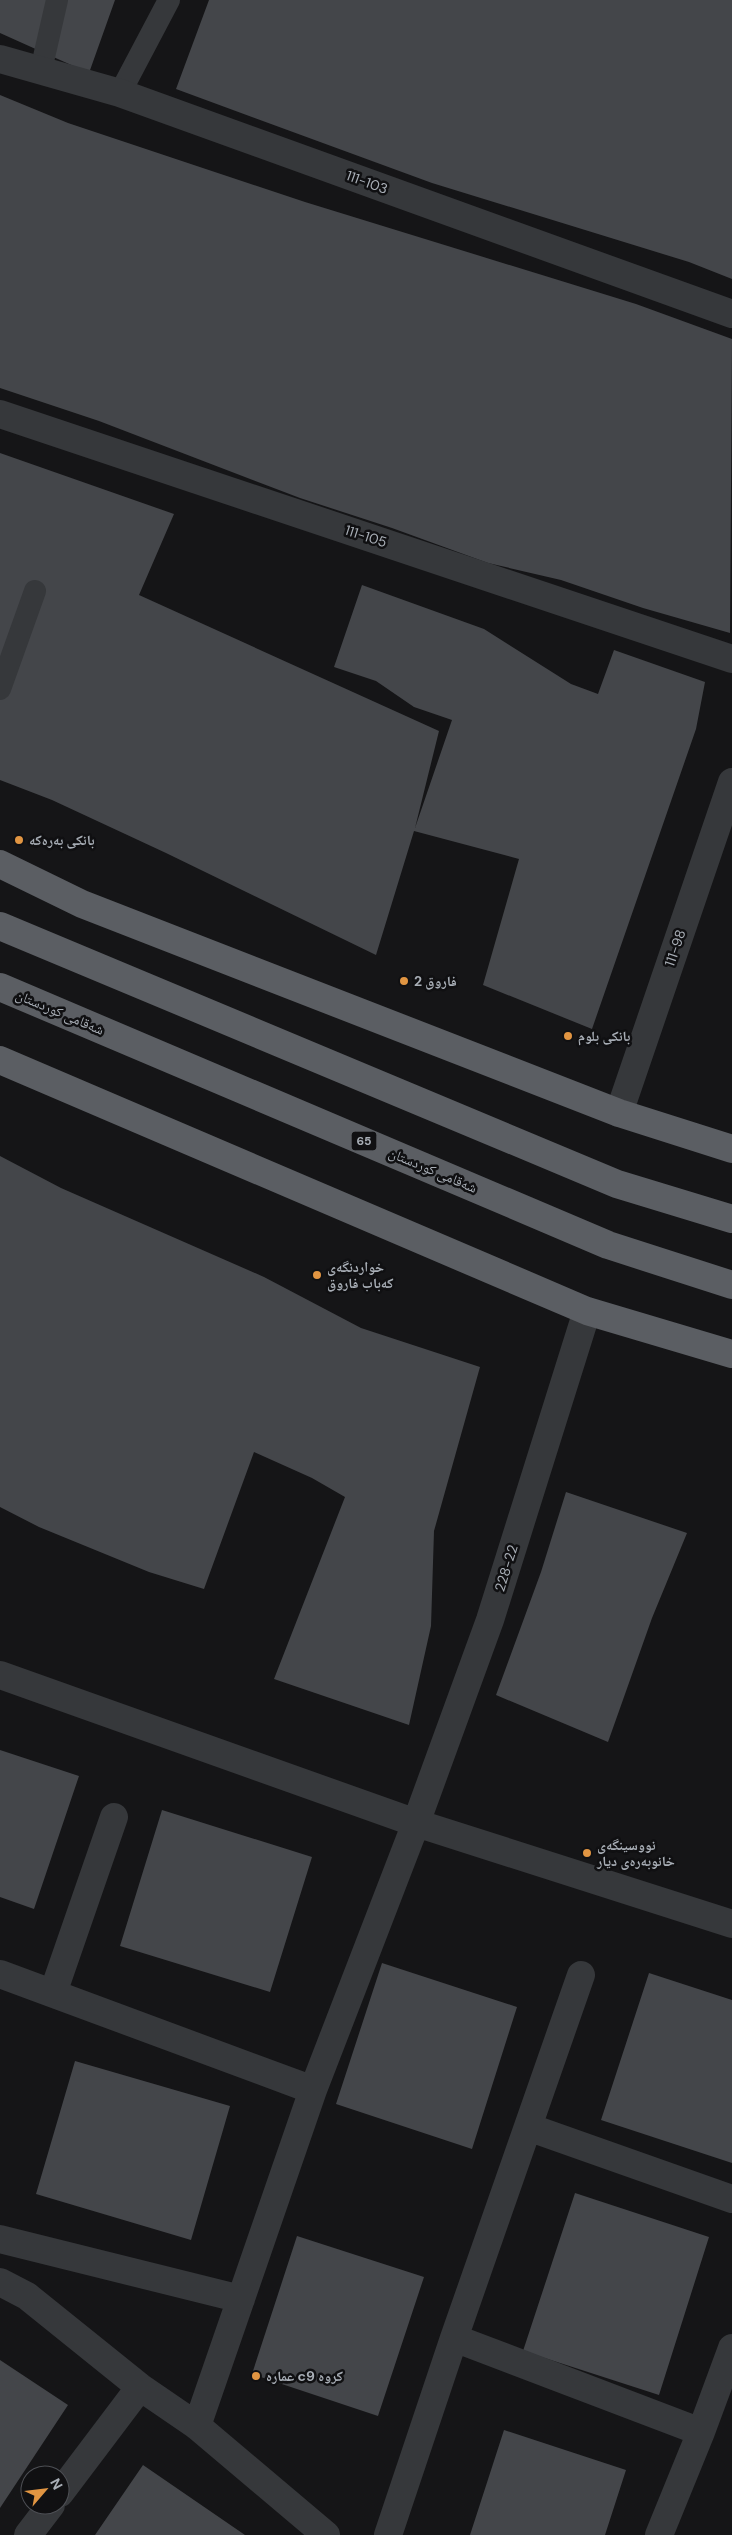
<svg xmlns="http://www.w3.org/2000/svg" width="732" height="2535" font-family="'DM Sans','Noto Naskh Arabic',sans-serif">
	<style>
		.building { fill: #44464a }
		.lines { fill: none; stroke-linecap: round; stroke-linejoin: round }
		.service { stroke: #36383b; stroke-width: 22 }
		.minor { stroke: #36383b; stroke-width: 28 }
		.tertiary { stroke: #36383b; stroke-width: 28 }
		.trunk { stroke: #5b5e63; stroke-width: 28 }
		.poi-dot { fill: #e19542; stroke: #101012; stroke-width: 2 }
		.labels { text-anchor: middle; stroke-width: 5; stroke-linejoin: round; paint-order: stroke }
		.shield { fill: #101012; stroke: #7a7f85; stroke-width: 1 }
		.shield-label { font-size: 12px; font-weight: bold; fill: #a8aeb6 }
		.street-label { font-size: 14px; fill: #a8aeb6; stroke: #101012 }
		.poi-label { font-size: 14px; font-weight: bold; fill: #a8aeb6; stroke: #101012; text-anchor: start }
	</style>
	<rect width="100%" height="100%" fill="#151517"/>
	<path class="building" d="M 0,0 L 115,0 L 89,73 L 0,33 Z
		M 209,0 L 732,0 L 732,279 L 689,262 L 432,183 L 176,89 Z
		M 0,95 L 68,123 L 305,202 L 636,304 L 732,339 L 730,633 L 643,608 L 561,580 L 488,563 L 392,528 L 300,498 L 99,421 L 0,388 Z
		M 0,453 L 174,514 L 139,595 L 439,731 L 415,828 L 452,720 L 414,707 L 376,681 L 334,667 L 362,585 L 484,629 L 571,684 L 598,694 L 614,650 L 705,682 L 696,729 L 592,1029 L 483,985 L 519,859 L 414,831 L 376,955 L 166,853 L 52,800 L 0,780 Z
		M 0,1156 L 61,1188 L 264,1277 L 361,1328 L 480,1367 L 434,1531 L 431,1626 L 409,1725 L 274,1679 L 345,1497 L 312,1478 L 254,1452 L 204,1589 L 149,1572 L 39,1527 L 0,1507 Z
		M 566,1492 L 687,1533 L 652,1618 L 608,1742 L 496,1695 L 541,1572 Z
		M 0,1750 L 79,1776 L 34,1909 L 0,1897 Z
		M 162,1810 L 312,1857 L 270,1992 L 120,1946 Z
		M 382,1963 L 517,2007 L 472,2149 L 336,2104 Z
		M 649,1973 L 732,2000 L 732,2163 L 601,2120 Z
		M 75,2061 L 230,2106 L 191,2240 L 36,2194 Z
		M 575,2193 L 709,2237 L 659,2395 L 523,2351 Z
		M 297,2236 L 424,2277 L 378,2416 L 252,2374 Z
		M 0,2360 L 68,2405 L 0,2508 Z
		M 504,2430 L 626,2470 L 605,2535 L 470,2535 Z
		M 143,2465 L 245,2535 L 95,2535 Z"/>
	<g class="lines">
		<path class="service" d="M 41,70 L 57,0
			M 120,93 L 169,0
			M 0,689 L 35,591"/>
		<path class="minor" d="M 0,59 L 120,93 L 732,314
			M 0,414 L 732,659
			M 0,1675 L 416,1823 L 732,1924
			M 0,1974 L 313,2090
			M 53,1993 L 114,1817
			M 528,2127 L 732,2199
			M 0,2239 L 241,2299
			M 0,2282 L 27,2296 L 140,2387 L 197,2426 L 326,2535
			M 454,2338 L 701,2432
			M 197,2426 L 313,2090 L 416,1823 L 490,1620 L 587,1311
			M 60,2493 L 140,2387
			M 28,2535 L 51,2505
			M 388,2535 L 454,2338 L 581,1975
			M 659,2535 L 701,2432 L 732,2348"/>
		<path class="tertiary" d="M 619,1113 L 732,782"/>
		<path class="trunk" d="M 0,864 L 82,904 L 619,1113 L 732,1149
			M 0,926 L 617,1184 L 732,1219
			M 0,987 L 608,1245 L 732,1285
			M 0,1060 L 587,1311 L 732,1354"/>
	</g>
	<g class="poi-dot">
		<circle cx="19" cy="840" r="5"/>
		<circle cx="404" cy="981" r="5"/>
		<circle cx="568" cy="1036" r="5"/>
		<circle cx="317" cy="1275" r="5"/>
		<circle cx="587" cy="1853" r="5"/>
		<circle cx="256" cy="2376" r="5"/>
	</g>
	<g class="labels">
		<rect class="shield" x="351.5" y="1131.5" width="25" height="19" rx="4"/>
		<g class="shield-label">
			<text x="364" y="1145">65</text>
		</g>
		<g class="street-label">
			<text transform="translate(367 182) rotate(20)" y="5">111-103</text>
			<text transform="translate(366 536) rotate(18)" y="5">111-105</text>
			<text transform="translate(675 948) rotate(-71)" y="5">111-98</text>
			<text transform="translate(60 1012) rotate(23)" y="5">شەقامی کوردستان</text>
			<text transform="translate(433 1170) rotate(23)" y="5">شەقامی کوردستان</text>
			<text transform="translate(506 1568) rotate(-73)" y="5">228-22</text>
		</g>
		<g class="poi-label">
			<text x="29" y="845">بانکی بەرەکە</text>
			<text x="414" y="986">فاروق 2</text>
			<text x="578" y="1041">بانکی بلوم</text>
			<text x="327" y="1272">خواردنگەی<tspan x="327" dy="16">کەباب فاروق</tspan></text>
			<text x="597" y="1850">نووسینگەی<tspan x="597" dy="16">خانوبەرەی دیار</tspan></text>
			<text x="266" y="2381">عماره c9 كروه</text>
		</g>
	</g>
	<g transform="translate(45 2490) rotate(62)"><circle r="24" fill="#101012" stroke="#4d4f54"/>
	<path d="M0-4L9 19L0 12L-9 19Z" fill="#e19542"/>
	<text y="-8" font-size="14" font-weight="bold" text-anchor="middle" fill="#a8aeb6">N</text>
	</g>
</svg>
